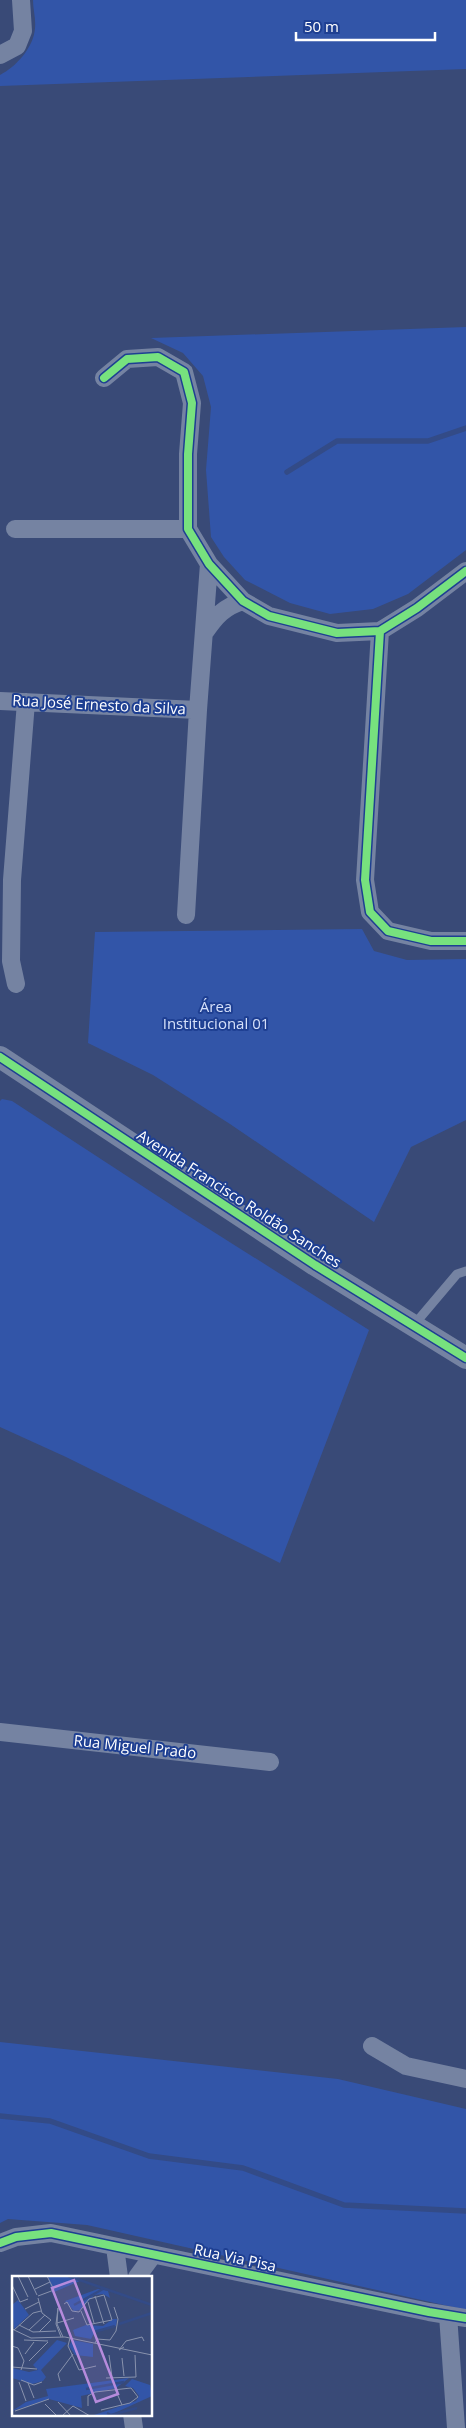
<svg xmlns="http://www.w3.org/2000/svg" width="466" height="2428" font-family="'Open Sans',sans-serif">
	<style>
		.green { fill: #3255a8 }
		.lines { fill: none; stroke-linecap: round; stroke-linejoin: round }
		.stream { stroke: #334b87; stroke-width: 5.5 }
		.service { stroke: #7583a2; stroke-width: 9 }
		.minor { stroke: #7583a2; stroke-width: 18 }
		.tertiary { stroke: #7583a2; stroke-width: 22 }
		.cycleway-casing { stroke: #1e3f92; stroke-width: 11 }
		.cycleway { stroke: #77e17e; stroke-width: 8 }
		.labels { text-anchor: middle; stroke-width: 4; stroke-linejoin: round; paint-order: stroke }
		.street-label { font-size: 15px; fill: #fff; stroke: #1e3f92 }
		.park-label { font-size: 15px; fill: #d5e0fa; stroke: #1e3f92 }
		.inset-river { fill: none; stroke: #334b87; stroke-width: 2.5 }
		.inset-road { fill: none; stroke: #8892ad; stroke-width: 1 }
		.view { fill: #b68bdc; fill-opacity: 0.15; stroke: #b68bdc; stroke-width: 2.5 }
		.inset-edge { fill: none; stroke: #fff; stroke-width: 2.5 }
	</style>
	<rect width="100%" height="100%" fill="#394a77"/>
	<path class="green" d="M 33,0 L 466,0 L 466,69 L 0,86 L 0,75 C 16,67 34,47 35,28 C 36,19 33,9 33,0 Z
		M 466,327 L 466,550 L 408,594 L 373,609 L 330,614 L 290,603 L 245,580 L 224,557 L 211,537 L 206,470 L 211,407 L 203,376 L 183,353 L 151,338 Z
		M 362,929 L 374,951 L 407,960 L 466,959 L 466,1120 L 411,1147 L 374,1222 L 230,1124 L 153,1075 L 88,1043 L 95,932 Z
		M 2,1099 L 12,1101 L 179,1210 L 369,1330 L 280,1563 L 66,1457 L 0,1427 L 0,1101 Z
		M 0,2042 L 338,2079 L 466,2109 L 466,2310 L 87,2225 L 8,2219 L 0,2223 Z"/>
	<g class="lines">
		<path class="stream" d="M 287,472 L 337,441 L 428,441 L 466,428
			M 0,2116 L 50,2121 L 149,2156 L 243,2168 L 344,2205 L 466,2211"/>
		<path class="service" d="M 413,1326 L 457,1274 L 466,1271"/>
		<path class="minor" d="M 0,55 L 17,46 L 23,31 L 21,0
			M 104,378 L 127,359 L 158,357 L 184,372 L 192,403 L 188,454 L 188,529 L 209,564 L 243,601 L 269,616 L 337,633 L 380,631 L 417,608 L 466,571
			M 15,529 L 188,529
			M 380,631 L 365,880 L 370,912 L 388,931 L 431,941 L 466,941
			M 205,632 C 216,616 224,607 243,601
			M 0,701 L 198,710
			M 186,915 L 198,710 L 209,564
			M 16,984 L 11,961 L 12,880 L 26,702
			M 0,1732 L 270,1762
			M 372,2046 L 406,2066 L 466,2079
			M 0,2243 L 16,2237 L 51,2233 L 429,2312 L 466,2318
			M 115,2247 L 119,2277
			M 137,2277 L 153,2255
			M 448,2315 L 456,2428
			M 132,2414 L 134,2428"/>
		<path class="tertiary" d="M 0,1057 L 315,1265 L 466,1358"/>
		<g class="cycleway-casing">
			<path id="cycleway" d="M 104,378 L 127,359 L 158,357 L 184,372 L 192,403 L 188,454 L 188,529 L 209,564 L 243,601 L 269,616 L 337,633 L 380,631 L 417,608 L 466,571
				M 380,631 L 365,880 L 370,912 L 388,931 L 431,941 L 466,941
				M 0,1057 L 315,1265 L 466,1358
				M 0,2243 L 16,2237 L 51,2233 L 429,2312 L 466,2318"/>
		</g>
		<use href="#cycleway" class="cycleway"/>
	</g>
	<g class="labels">
		<g class="street-label">
			<text transform="translate(99 705) rotate(3)" y="5">Rua José Ernesto da Silva</text>
			<text transform="translate(239 1199) rotate(33)" y="5">Avenida Francisco Roldão Sanches</text>
			<text transform="translate(135 1747) rotate(6)" y="5">Rua Miguel Prado</text>
			<text transform="translate(235 2258) rotate(12)" y="5">Rua Via Pisa</text>
		</g>
		<g class="park-label">
			<text x="216" y="1012">Área<tspan x="216" dy="17">Institucional 01</tspan></text>
		</g>
	</g>
	<g transform="translate(12 2276)">
		<rect width="140" height="140" fill="#394a77"/>
		<path d="M 36,0 L 62,0 L 70,4 L 40,17 ZM 86,13 L 96,15 L 98,22 L 91,18 L 82,19 L 68,34 L 62,35 L 53,25 ZM 6,24 L 17,39 L 2,53 L 0,29 ZM 101,43 L 105,43 L 104,50 L 83,56 L 79,63 L 63,60 L 61,54 L 74,49 L 91,50 ZM 45,64 L 55,67 L 29,94 L 34,101 L 31,105 L 20,108 L 0,102 L 0,92 L 17,96 L 26,94 L 21,89 ZM 60,64 L 81,68 L 81,81 L 63,79 L 57,70 ZM 117,102 L 104,112 L 69,120 L 70,132 L 37,123 L 0,135 L 14,126 L 36,120 L 34,113 ZM 120,103 L 138,109 L 140,120 L 96,140 L 79,140 L 124,125 L 127,120 L 121,112 L 113,110 Z" fill="#3255a8"/>
		<path class="inset-river" d="M 56,0 L 140,29M 62,29 L 91,13M 107,48 L 140,37M 82,56 L 103,50M 74,113 L 112,106M 95,137 L 99,139 L 125,132"/>
		<path class="inset-road" d="M 6,0 L 16,21M 16,0 L 25,19M 0,9 L 8,26 L 16,23M 23,13 L 38,6M 26,20 L 42,14 L 35,0M 83,20 L 92,48M 26,22 L 30,37 L 39,44 L 27,56M 76,26 L 82,47M 52,28 L 55,26 L 60,35 L 67,36 L 77,23 L 92,19 L 100,44 L 75,49 L 69,35M 13,33 L 27,26M 45,47 L 62,42M 7,49 L 21,56 L 44,55M 0,53 L 19,62 L 53,61 L 140,79M 2,54 L 21,37 L 29,35M 17,54 L 33,39M 49,61 L 44,48 L 46,32 L 45,48 L 51,61M 58,62 L 56,70 L 67,94 L 84,90M 12,64 L 36,65M 83,67 L 85,63 L 98,64 L 104,55 L 106,43 L 102,31M 0,70 L 6,72 L 12,85 L 9,94M 112,71 L 107,74 L 114,65 L 130,61 L 132,65M 13,78 L 22,66M 97,79 L 100,101M 110,82 L 112,100M 17,85 L 36,66M 0,91 L 25,93M 94,102 L 124,101 L 123,79M 9,104 L 22,109 L 30,106M 48,105 L 46,98 L 61,78M 7,106 L 14,125M 16,107 L 22,122M 103,113 L 110,129M 46,126 L 59,140M 33,128 L 45,140M 76,130 L 76,120 L 83,116 L 119,112 L 126,121 L 118,127 L 89,134M 3,135 L 37,123M 50,140 L 61,130 L 78,140"/>
		<path class="view" d="M 62,4 L 106,118 L 84,126 L 40,12 Z"/>
		<rect width="140" height="140" class="inset-edge"/>
	</g>
	<path d="M296 32v8h139v-8" fill="none" stroke="#ffffff" stroke-width="2.5"/>
	<text x="304" y="32" font-size="15" fill="#ffffff" stroke="#1e3f92" stroke-width="4" paint-order="stroke">50 m</text>
</svg>
